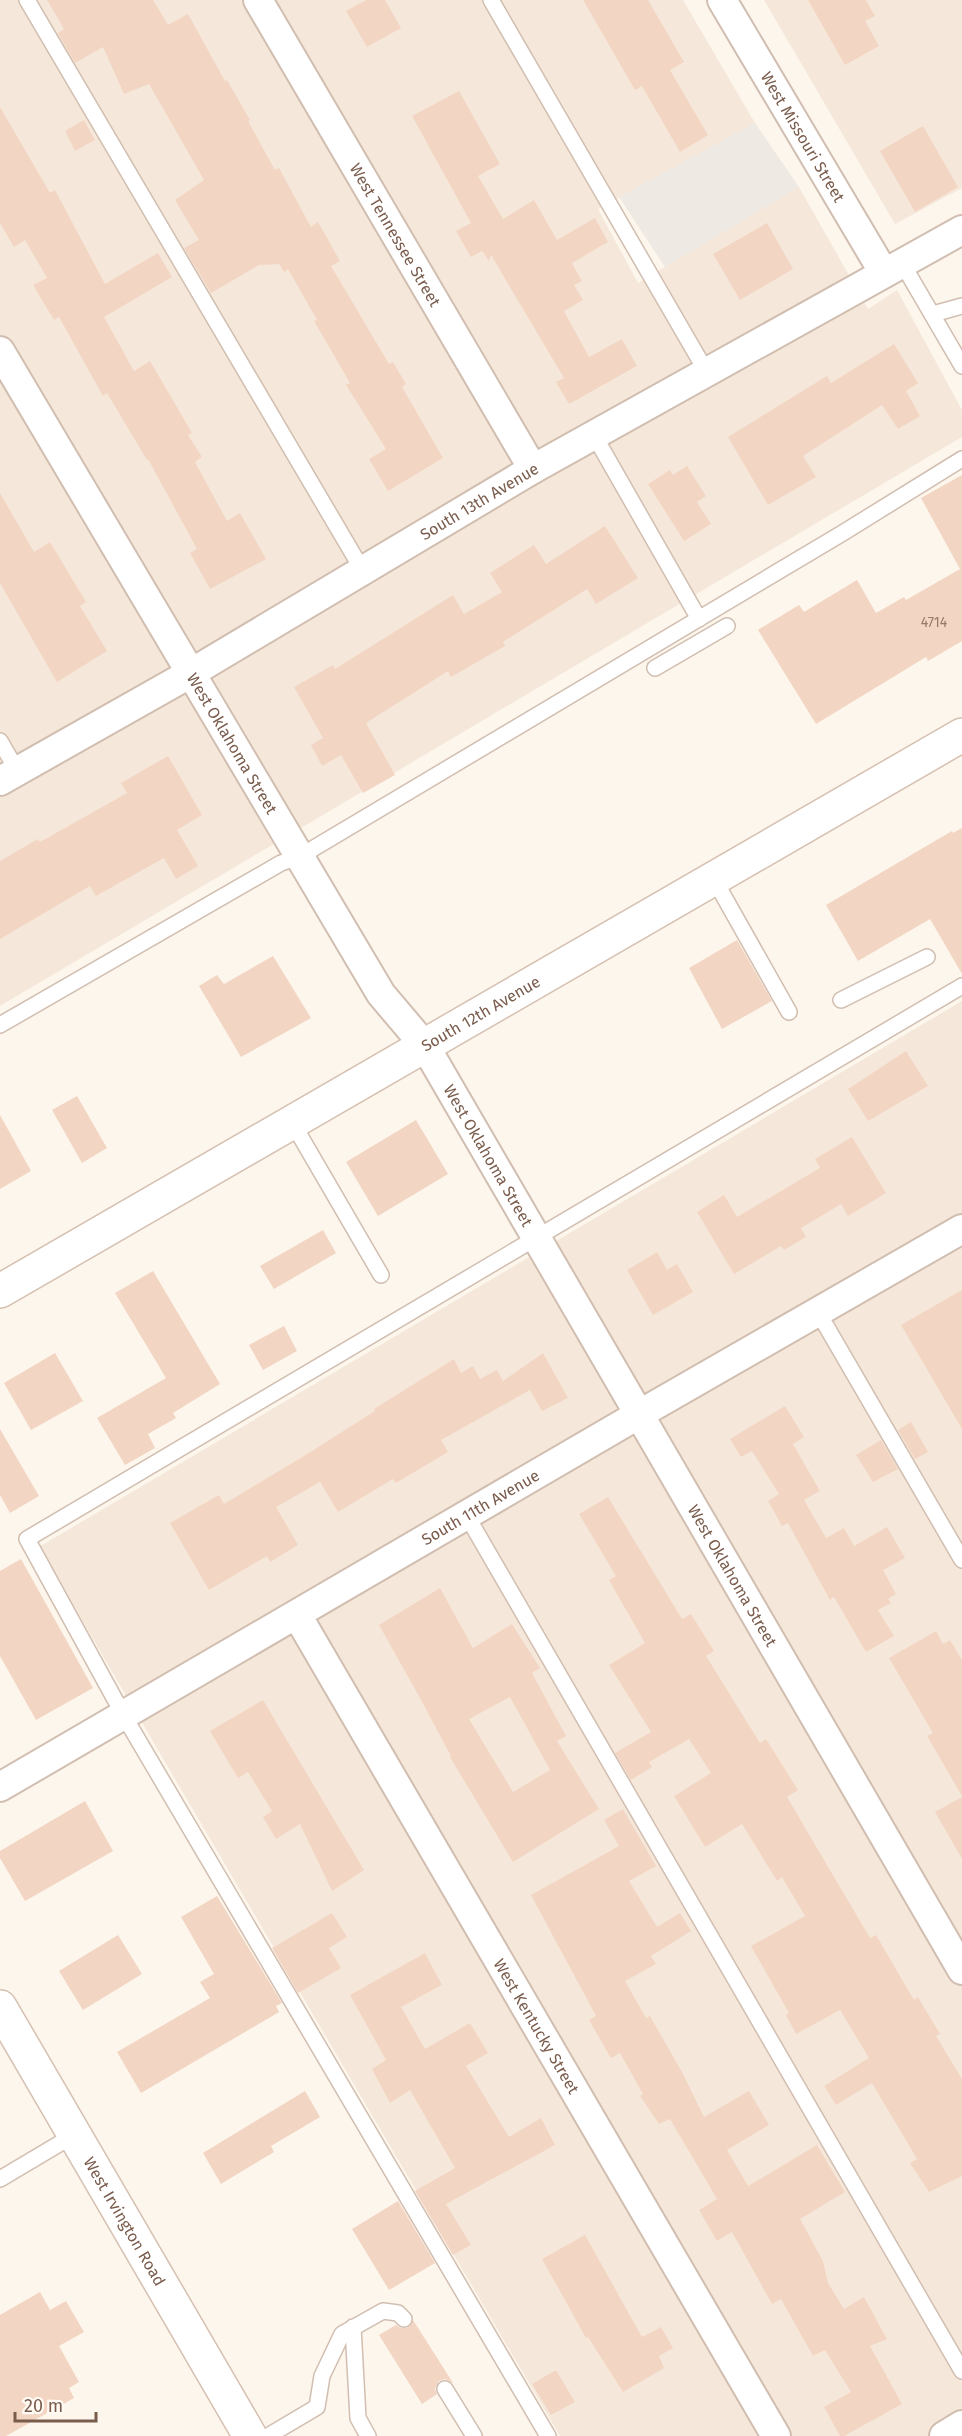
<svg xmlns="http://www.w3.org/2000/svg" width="962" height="2436" font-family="'Fira Sans',sans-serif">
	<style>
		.residential { fill: #f5e8da }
		.industrial { fill: #efe9e4 }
		.building { fill: #f3d5c3; fill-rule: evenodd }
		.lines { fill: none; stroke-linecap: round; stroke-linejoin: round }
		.lane-casing { stroke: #d1beb0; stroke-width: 18 }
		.street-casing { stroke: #d1beb0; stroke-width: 32 }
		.secondary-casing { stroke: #d6c0b0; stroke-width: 36 }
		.lane { stroke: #fff; stroke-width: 15 }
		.street { stroke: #fff; stroke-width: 28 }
		.secondary { stroke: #fff; stroke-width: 33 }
		.labels { text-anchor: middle; stroke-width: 5; stroke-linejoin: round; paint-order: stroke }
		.number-label { font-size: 14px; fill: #987a6a }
		.street-label { font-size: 16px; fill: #7a5c4d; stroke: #fffaf3 }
	</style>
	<rect width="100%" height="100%" fill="#fdf6ec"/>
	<path class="residential" d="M 0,0 L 683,0 L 755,123 L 598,209 L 638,283 L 799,187 L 868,309 L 897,290 L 962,410 L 962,437 L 0,1006 Z
		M 764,0 L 962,0 L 962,188 L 895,224 Z
		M 962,1001 L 962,2436 L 560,2436 L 39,1547 Z"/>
	<path class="industrial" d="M 755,123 L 799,187 L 665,267 L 619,197 Z"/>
	<path class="building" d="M 47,0 L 153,0 L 168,25 L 188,14 L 225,81 L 227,80 L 250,120 L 248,121 L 275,170 L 279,168 L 311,227 L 318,222 L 340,261 L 331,266 L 389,364 L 393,362 L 406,384 L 402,387 L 443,458 L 388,491 L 369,459 L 386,449 L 346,385 L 350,383 L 314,321 L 317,320 L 288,269 L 284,272 L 279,264 L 259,265 L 211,293 L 184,248 L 199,240 L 175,200 L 204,180 L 149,84 L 124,94 L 103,47 L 75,63 L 58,33 L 64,29 Z
		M 366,0 L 385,0 L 401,28 L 367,47 L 346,11 Z
		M 583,0 L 648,0 L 684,62 L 670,70 L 708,135 L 680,152 L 642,86 L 635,90 Z
		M 808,0 L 866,0 L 875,16 L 865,21 L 879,46 L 845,65 Z
		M 459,91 L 500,164 L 478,176 L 503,219 L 534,200 L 557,240 L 595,218 L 608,242 L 572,263 L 582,281 L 574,285 L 583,300 L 564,311 L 589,357 L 622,339 L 637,366 L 569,404 L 556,382 L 564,378 L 491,255 L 489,261 L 482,251 L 471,257 L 456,231 L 471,223 L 412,116 Z
		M 0,107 L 50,193 L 55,190 L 105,284 L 158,253 L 172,277 L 104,317 L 134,371 L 150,361 L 192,433 L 188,435 L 202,457 L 195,462 L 227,521 L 240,513 L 266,559 L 210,589 L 190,553 L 197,549 L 148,459 L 147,460 L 107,393 L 103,396 L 59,317 L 54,320 L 33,285 L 47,278 L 25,240 L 14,247 L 0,223 Z
		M 84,120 L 95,140 L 75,151 L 65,131 Z
		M 923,126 L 958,187 L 915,212 L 880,151 Z
		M 767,223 L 793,269 L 740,300 L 713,254 Z
		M 894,344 L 918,383 L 906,391 L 920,416 L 898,429 L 882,405 L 803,456 L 816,477 L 768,505 L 728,437 L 827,376 L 831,383 Z
		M 687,466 L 706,496 L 697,502 L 711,524 L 684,541 L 648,484 L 670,470 L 673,475 Z
		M 962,475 L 962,641 L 928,661 L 926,657 L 816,724 L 758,630 L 799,605 L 804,612 L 857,580 L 876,613 L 904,597 L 906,600 L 960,569 L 921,498 Z
		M 0,493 L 34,552 L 50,542 L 86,602 L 80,606 L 107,651 L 57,682 L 0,583 Z
		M 605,526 L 638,578 L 596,604 L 587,589 L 503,642 L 505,646 L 451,677 L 448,671 L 366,723 L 395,775 L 363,793 L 341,755 L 322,766 L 311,745 L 323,738 L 294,687 L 333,665 L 335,669 L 453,595 L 464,614 L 502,592 L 490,573 L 534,545 L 546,564 Z
		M 168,756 L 202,815 L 177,830 L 198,866 L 176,879 L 164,858 L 96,896 L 90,886 L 0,939 L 0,861 L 38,839 L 40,842 L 127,793 L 121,783 Z
		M 962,828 L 962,974 L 930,919 L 858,961 L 826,905 L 952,831 L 953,833 Z
		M 737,940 L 772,1001 L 722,1029 L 689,968 Z
		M 273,956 L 311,1018 L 241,1057 L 199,986 L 217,975 L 224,984 Z
		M 906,1051 L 928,1086 L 868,1121 L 848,1089 Z
		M 77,1096 L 107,1148 L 82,1163 L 52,1110 Z
		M 0,1115 L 31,1171 L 0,1189 Z
		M 416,1120 L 448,1174 L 378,1216 L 346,1162 Z
		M 852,1137 L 886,1193 L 848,1216 L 841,1204 L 801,1228 L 806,1237 L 784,1250 L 781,1246 L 734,1274 L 697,1212 L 724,1195 L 737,1217 L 820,1168 L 815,1159 Z
		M 323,1230 L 336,1253 L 274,1289 L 260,1266 Z
		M 657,1252 L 667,1270 L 677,1264 L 693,1292 L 653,1315 L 627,1270 Z
		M 153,1271 L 220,1384 L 173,1413 L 176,1418 L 148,1434 L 155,1448 L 125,1465 L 97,1418 L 166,1378 L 115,1293 Z
		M 962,1290 L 962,1429 L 901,1325 Z
		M 284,1326 L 297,1351 L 263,1370 L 249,1345 Z
		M 55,1353 L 83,1401 L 31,1430 L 4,1383 Z
		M 543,1353 L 568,1398 L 542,1411 L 530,1390 L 441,1440 L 448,1452 L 396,1483 L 393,1479 L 338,1512 L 320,1482 L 276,1507 L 298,1545 L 270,1562 L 267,1556 L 209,1590 L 170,1523 L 219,1495 L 224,1504 L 304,1456 L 375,1411 L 374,1409 L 454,1359 L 461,1373 L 473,1366 L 480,1379 L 497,1370 L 503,1381 Z
		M 785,1406 L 804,1437 L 793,1444 L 820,1491 L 804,1500 L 826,1538 L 844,1528 L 854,1546 L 887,1527 L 905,1558 L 883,1570 L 896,1594 L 888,1599 L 891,1603 L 878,1610 L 894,1636 L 866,1652 L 834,1597 L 830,1600 L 788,1523 L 782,1526 L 768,1501 L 779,1494 L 752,1451 L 741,1457 L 730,1439 Z
		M 911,1422 L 928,1452 L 915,1459 L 898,1430 Z
		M 0,1429 L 39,1496 L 10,1513 L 0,1495 Z
		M 881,1440 L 898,1469 L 873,1482 L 856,1455 Z
		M 608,1497 L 682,1619 L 691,1614 L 714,1651 L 706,1656 L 760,1743 L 766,1739 L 798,1790 L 787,1797 L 870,1938 L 876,1935 L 914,2000 L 918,1997 L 940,2034 L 936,2036 L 962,2079 L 962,2176 L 929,2192 L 910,2163 L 917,2159 L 872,2083 L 836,2105 L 824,2086 L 869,2058 L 840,2010 L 796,2034 L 786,2015 L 789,2013 L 751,1946 L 805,1916 L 782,1877 L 777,1881 L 742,1824 L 705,1847 L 674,1796 L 711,1773 L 689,1739 L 649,1762 L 652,1767 L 631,1780 L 615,1753 L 651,1732 L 609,1665 L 645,1643 L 609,1580 L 616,1576 L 579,1514 Z
		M 21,1559 L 93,1688 L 36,1720 L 0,1656 L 0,1571 Z
		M 440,1588 L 473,1648 L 512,1624 L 540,1668 L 532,1673 L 566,1736 L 557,1741 L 599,1809 L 513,1862 L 450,1757 L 451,1756 L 415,1689 L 379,1625 ZM 510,1697 L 550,1770 L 513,1792 L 469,1719 Z
		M 936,1631 L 943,1644 L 950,1640 L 962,1660 L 962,1796 L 927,1736 L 933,1733 L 889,1658 Z
		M 263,1700 L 364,1870 L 332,1891 L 300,1824 L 276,1839 L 263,1817 L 272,1811 L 248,1772 L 238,1778 L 210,1731 Z
		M 962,1797 L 962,1859 L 935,1812 Z
		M 85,1801 L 113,1851 L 25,1901 L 0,1858 L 0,1851 Z
		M 623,1809 L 656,1866 L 629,1881 L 657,1927 L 680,1913 L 691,1931 L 651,1956 L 656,1964 L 625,1981 L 646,2018 L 650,2016 L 682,2072 L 704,2117 L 749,2091 L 769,2125 L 727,2150 L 748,2186 L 817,2145 L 845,2192 L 800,2219 L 823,2261 L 828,2283 L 844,2309 L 864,2297 L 887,2339 L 870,2346 L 902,2404 L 844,2436 L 840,2436 L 824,2407 L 851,2392 L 825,2350 L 813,2356 L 781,2299 L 772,2304 L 732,2232 L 717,2241 L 699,2210 L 717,2199 L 670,2119 L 659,2124 L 640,2096 L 643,2094 L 620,2053 L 611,2058 L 589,2020 L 596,2016 L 531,1895 L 619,1846 L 604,1820 Z
		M 217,1896 L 282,2003 L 276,2006 L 279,2012 L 141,2093 L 117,2052 L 210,1998 L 200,1982 L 214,1974 L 181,1917 Z
		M 332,1913 L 347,1937 L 329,1948 L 341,1968 L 298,1993 L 272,1948 Z
		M 118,1935 L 142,1974 L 83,2010 L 59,1971 Z
		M 425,1953 L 442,1985 L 401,2007 L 425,2049 L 470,2023 L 488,2053 L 466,2066 L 509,2137 L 541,2118 L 555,2145 L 446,2204 L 471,2245 L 453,2255 L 415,2191 L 455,2168 L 410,2090 L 390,2103 L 372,2069 L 386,2060 L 350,1995 Z
		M 305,2091 L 320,2117 L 271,2146 L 274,2152 L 221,2184 L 203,2153 Z
		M 398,2201 L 435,2263 L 389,2290 L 352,2229 Z
		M 585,2235 L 642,2337 L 661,2327 L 673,2348 L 659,2356 L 664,2368 L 623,2392 L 588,2337 L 586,2338 L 542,2259 Z
		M 40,2292 L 50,2310 L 66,2301 L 84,2332 L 59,2346 L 79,2382 L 69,2388 L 74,2398 L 6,2436 L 0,2436 L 0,2315 Z
		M 413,2320 L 453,2383 L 445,2379 L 439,2381 L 435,2389 L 437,2394 L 422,2404 L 379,2335 L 396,2325 L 401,2328 L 407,2328 Z
		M 556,2370 L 575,2402 L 551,2415 L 532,2384 Z"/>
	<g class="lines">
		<g class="lane-casing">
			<path id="lane" d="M 27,0 L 363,571
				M 491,0 L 706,371
				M 902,263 L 962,366
				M 933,314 L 962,306
				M 594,435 L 699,619
				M 655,668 L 727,626
				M 0,741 L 18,772
				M 714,879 L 789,1012
				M 841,1000 L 927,957
				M 0,1025 L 281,863 L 299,857 L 841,534 L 962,459
				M 292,1122 L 381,1275
				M 818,1312 L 962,1560
				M 467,1516 L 962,2371
				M 0,2179 L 74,2135
				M 353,2327 L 358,2418 L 368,2436
				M 445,2389 L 474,2436
				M 268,2436 L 317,2407 L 322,2376 L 342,2334 L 383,2311 L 398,2313 L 404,2319
				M 548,2436 L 124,1716 L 27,1539 L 962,986"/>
		</g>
		<g class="street-casing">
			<g id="street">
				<path id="s1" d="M 258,0 L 533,469"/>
				<path id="s2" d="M 722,0 L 884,273"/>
				<path id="s3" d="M 0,351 L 381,994 L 425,1046 L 962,1970"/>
				<path id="s4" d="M 0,781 L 191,673 L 533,469 L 962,230"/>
				<path id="s5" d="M 297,1615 L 776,2436"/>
				<path id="s6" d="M 0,1787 L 638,1415 L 962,1229"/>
				<path d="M 944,2436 L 962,2425"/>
			</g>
		</g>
		<g class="secondary-casing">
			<g id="secondary">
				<path id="s7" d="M 0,1291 L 962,735"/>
				<path id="s8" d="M 0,2007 L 250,2436"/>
			</g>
		</g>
		<use href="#lane" class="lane"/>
		<use href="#street" class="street"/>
		<use href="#secondary" class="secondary"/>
	</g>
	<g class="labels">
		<g class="number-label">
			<text x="934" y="627">4714</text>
		</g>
		<g class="street-label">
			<text dy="6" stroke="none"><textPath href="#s2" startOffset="159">West Missouri Street</textPath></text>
			<text dy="6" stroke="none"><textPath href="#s1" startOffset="272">West Tennessee Street</textPath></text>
			<text dy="6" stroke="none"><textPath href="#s4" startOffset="555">South 13th Avenue</textPath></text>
			<text dy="6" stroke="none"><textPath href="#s3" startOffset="456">West Oklahoma Street</textPath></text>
			<text dy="6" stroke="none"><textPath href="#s7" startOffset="555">South 12th Avenue</textPath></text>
			<text dy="6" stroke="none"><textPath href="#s3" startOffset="942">West Oklahoma Street</textPath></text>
			<text dy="6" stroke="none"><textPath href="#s6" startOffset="556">South 11th Avenue</textPath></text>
			<text dy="6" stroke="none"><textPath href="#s3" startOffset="1428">West Oklahoma Street</textPath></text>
			<text dy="6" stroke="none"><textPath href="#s5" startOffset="476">West Kentucky Street</textPath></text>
			<text dy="6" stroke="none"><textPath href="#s8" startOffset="248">West Irvington Road</textPath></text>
		</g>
	</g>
	<path d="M15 2412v9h81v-9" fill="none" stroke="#7a5c4d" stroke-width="3"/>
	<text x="24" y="2412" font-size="18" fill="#7a5c4d" stroke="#fffaf3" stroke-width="4.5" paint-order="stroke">20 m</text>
</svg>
